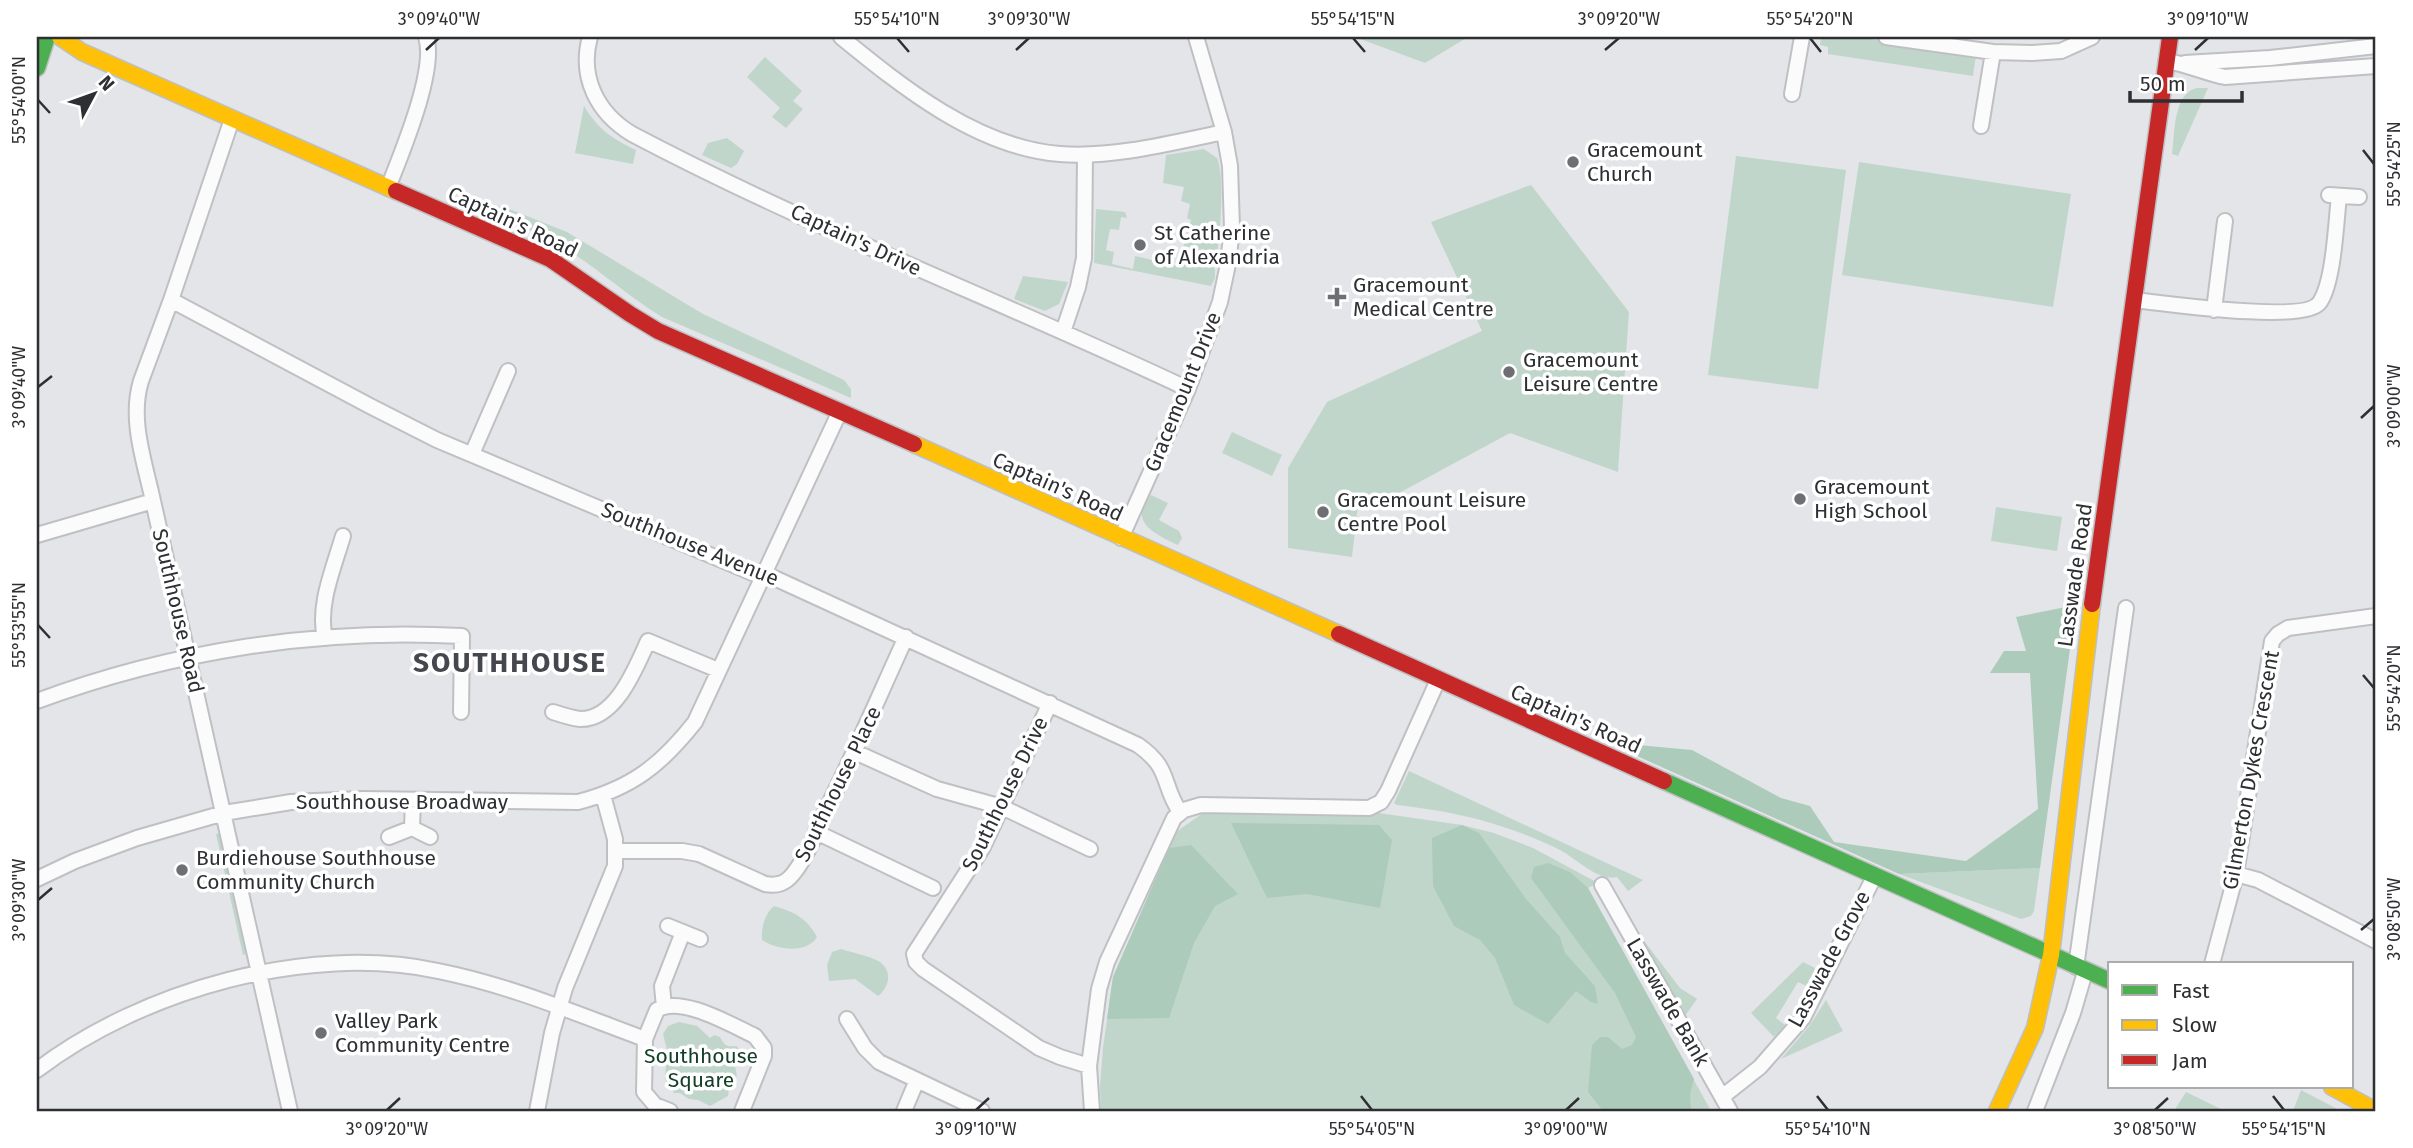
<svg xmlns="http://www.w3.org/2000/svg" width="2413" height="1148" font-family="'Fira Sans',sans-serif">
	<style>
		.green { fill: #c1d6ca }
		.forest { fill: #accbba }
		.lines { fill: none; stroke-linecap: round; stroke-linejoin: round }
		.street-casing { stroke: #bec0c3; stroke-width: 18 }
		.fast-casing { stroke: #bec0c3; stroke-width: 19 }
		.slow-casing { stroke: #bec0c3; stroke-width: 19 }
		.jam-casing { stroke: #bec0c3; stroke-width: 19 }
		.street { stroke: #fbfbfc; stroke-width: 14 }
		.fast { stroke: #4caf50; stroke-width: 16 }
		.slow { stroke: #ffc107; stroke-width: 16 }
		.jam { stroke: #c62828; stroke-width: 16 }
		.ticks { fill: none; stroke: #2e2f32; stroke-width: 2.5 }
		.poi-dot { fill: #6d6f72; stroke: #fff; stroke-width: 2.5 }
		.labels { text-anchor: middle; stroke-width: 7; stroke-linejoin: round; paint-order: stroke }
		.poi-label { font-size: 21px; fill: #2e2f32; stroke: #fff; text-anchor: start }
		.street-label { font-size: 21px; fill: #2e2f32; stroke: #fff }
		.park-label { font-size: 21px; fill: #154028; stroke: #fff }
		.district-label { font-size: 28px; font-weight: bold; letter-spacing: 2px; fill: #44474d; stroke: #fff }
		.neatline { fill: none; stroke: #2e2f32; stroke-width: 2.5 }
		.ticks-label { font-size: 18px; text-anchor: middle; fill: #2e2f32 }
	</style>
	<rect width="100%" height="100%" fill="#e3e5e9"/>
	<path class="green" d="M 1355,37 L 1468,37 L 1425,63 Z
		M 1821,37 L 1858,37 L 1976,55 L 1973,76 L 1828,54 L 1828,47 L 1820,45 Z
		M 765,57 L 802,91 L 793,101 L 803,109 L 786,128 L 772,117 L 780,108 L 747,77 Z
		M 2197,88 L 2208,88 L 2178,156 L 2172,154 C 2175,133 2173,93 2197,88 Z
		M 584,106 C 597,128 612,139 636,150 L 633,164 L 575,153 Z
		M 727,138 L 744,151 L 737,164 L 731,168 L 702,155 L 708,143 Z
		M 1204,149 L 1217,158 C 1225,175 1220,235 1217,256 L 1210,258 L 1182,252 L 1191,220 L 1187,218 L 1190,204 L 1181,201 L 1184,187 L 1163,183 L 1166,155 Z
		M 1736,156 L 1846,170 L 1818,389 L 1708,375 Z
		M 1859,162 L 2071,194 L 2053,307 L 1842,275 Z
		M 1531,185 L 1629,312 L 1618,472 L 1510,433 L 1388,499 L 1358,505 L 1352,557 L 1288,548 L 1288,468 L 1327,402 L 1482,331 L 1431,222 Z
		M 502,206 L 567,232 L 703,314 L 844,380 L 851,389 L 851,398 L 662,317 C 629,297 601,271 568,250 C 544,234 515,224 488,213 L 489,208 Z
		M 1096,209 L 1125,212 L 1127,218 L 1121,217 L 1119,230 L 1110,229 L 1106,250 L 1114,252 L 1112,264 L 1133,269 L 1135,256 L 1178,266 L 1180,258 L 1208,263 L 1215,269 L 1215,278 L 1211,286 L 1094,263 Z
		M 1023,276 L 1068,282 L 1059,304 L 1045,311 L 1014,299 Z
		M 1232,432 L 1282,455 L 1272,476 L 1222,453 Z
		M 1151,495 L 1168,503 L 1159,520 L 1179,531 L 1182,538 L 1178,545 C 1157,535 1126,522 1151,495 Z
		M 1996,507 L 2062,517 L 2057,551 L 1991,541 Z
		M 1409,771 L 1643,880 L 1628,891 L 1617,877 C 1598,882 1576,858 1560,850 C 1504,823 1458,812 1397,805 L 1394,803 Z
		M 1203,813 L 1379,813 L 1462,825 L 1494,833 L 1533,848 L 1598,883 L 1588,888 L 1711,1111 L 1101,1111 L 1100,1086 L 1103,1048 L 1113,977 L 1176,832 Z
		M 221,833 L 248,953 L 243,955 L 216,834 Z
		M 2040,868 L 2034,911 L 2031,916 L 2021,919 L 1899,874 Z
		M 774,906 C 793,911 808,919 817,937 C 807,954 777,950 762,940 C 761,928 765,913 774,906 Z
		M 1628,920 L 1680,988 L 1697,999 L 1685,1016 Z
		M 841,949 C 850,952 873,957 880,962 C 893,972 889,987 878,996 L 855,979 L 829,981 L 827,965 L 832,952 Z
		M 1803,962 L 1817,969 L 1809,987 L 1798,982 L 1776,1018 L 1785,1025 L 1774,1037 L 1751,1013 Z
		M 1826,1000 L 1843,1031 L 1781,1059 L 1810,1025 Z
		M 679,1022 L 697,1026 L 710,1038 L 714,1035 L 720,1037 C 725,1046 726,1047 737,1046 L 741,1053 L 735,1066 L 737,1076 L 730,1082 L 728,1096 L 710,1106 L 698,1100 L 689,1099 L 680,1093 L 674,1093 L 665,1079 L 667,1050 L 663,1034 L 668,1026 Z
		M 2301,1090 L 2341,1111 L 2293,1111 Z
		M 2186,1092 L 2225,1111 L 2174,1111 Z"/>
	<path class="forest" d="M 2076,605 L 2040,868 L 1899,874 L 1626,751 L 1627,744 L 1692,750 L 1781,798 L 1810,806 L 1834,842 L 1966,861 L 2038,809 L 2030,673 L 1990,673 L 2004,651 L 2026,651 L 2016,617 Z
		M 1231,823 L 1379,825 L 1392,840 L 1380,908 L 1307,894 L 1267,898 Z
		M 1462,825 L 1479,833 L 1526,899 L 1560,937 L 1565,953 L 1595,986 L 1598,1004 L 1591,1002 L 1576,991 L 1548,1024 L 1514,1005 L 1495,958 L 1480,940 L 1454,926 L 1433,886 L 1432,838 Z
		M 1191,845 L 1238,894 L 1215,906 L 1194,943 L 1169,1018 L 1107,1019 L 1113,977 L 1169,848 Z
		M 1548,863 L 1570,872 L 1588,888 L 1694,1079 L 1690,1094 L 1691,1111 L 1603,1111 L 1588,1092 L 1592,1045 L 1600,1037 L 1608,1037 L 1622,1049 L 1632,1045 L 1636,1037 L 1615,993 L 1531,878 L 1534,867 Z"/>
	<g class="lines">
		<g class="street-casing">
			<path id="street" d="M 590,37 C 579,77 597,113 632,134 C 812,229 1004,302 1188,389
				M 841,37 C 902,87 978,148 1060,154 C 1114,158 1171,143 1224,132
				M 1886,37 L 1993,52 L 2032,53 L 2061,51 L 2092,37
				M 2166,61 C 2187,64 2205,73 2225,77 L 2376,66
				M 2185,63 L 2270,58 L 2376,46
				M 1792,94 L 1802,37
				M 232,119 L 171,300 L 141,381 C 129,420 145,463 153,501 L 290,1111
				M 1981,126 L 1993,52
				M 388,188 C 401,154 437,70 426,37
				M 2329,195 L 2359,197
				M 171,300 L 370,406 L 437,440 L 755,574 L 770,576 L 1138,745 C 1172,769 1161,784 1180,812
				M 2134,300 C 2163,303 2306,324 2320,302 C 2334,281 2336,222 2339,196
				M 2214,310 L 2225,221
				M 1063,332 L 1078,287 L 1084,258 L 1085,155
				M 472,454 L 508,371
				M 37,535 L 153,501
				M 1121,538 L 1188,389 L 1220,302 L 1228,264 L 1232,228 L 1230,166 L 1224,132 L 1196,37
				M 325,638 C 317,606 334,567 343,536
				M 37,701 C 172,651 318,628 462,636 L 461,712
				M 1050,703 L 983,847 L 914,954 L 916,962 L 923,969 L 1039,1048 L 1060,1057 L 1089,1066
				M 553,712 C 562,715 571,718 580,719 C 616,720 636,667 648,641 L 718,670
				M 855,752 L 937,789 L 1002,807 L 1090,849
				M 413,800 L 412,828 L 430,837
				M 816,832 L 933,888
				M 389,837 L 412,828
				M 616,851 L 682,851 L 699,854 L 765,884 C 777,886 785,884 793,874 C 807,857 816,832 825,812 C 854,755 879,696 906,637
				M 2236,874 L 2258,880 L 2376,941
				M 37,879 L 75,861 L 137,838 L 224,813 L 291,802 L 363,799 L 578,802 C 632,788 661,765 695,722 L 840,411
				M 1602,885 L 1730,1111
				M 668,926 L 700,939
				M 2212,964 L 2236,874 L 2272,641 L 2278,634 L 2288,628 L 2376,616
				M 2076,967 L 2126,608
				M 664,1007 L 662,986 L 683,932
				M 847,1019 L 865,1048 L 879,1062 L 982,1111
				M 37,1070 C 142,990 308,943 438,971 C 509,985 577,1014 645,1039
				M 1722,1097 L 1760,1067 L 1803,1018 L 1874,877
				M 537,1111 L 552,1033 L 565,988 L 615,866 L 615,839 L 603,795
				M 670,1111 L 655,1105 L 644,1092 L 645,1039 L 657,1010 C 681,995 731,1025 755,1036 L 764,1048 L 764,1056 L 742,1111
				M 904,1111 L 917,1080
				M 1092,1111 L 1089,1066 L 1099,989 L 1107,962 L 1174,818 L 1184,810 L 1201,805 L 1369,808 L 1381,802 L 1388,791 L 1438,680
				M 2035,1111 L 2073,1013 L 2085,972"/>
		</g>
		<g class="fast-casing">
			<path id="fast" d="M 37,68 L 47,37
				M 1664,781 L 2110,981"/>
		</g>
		<g class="slow-casing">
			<path id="slow" d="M 60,37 L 82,52 L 396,191
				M 914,444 L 1339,634
				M 2332,1087 L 2376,1111
				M 1997,1111 L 2035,1028 L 2051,955 L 2092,604"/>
		</g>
		<g class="jam-casing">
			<path id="jam" d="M 396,191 L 550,259 L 630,314 L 658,331 L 914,444
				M 2092,604 L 2170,37
				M 1339,634 L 1664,781"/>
		</g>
		<use href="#street" class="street"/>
		<use href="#fast" class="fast"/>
		<use href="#slow" class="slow"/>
		<use href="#jam" class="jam"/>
	</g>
	<path class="ticks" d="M 897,38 L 909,52M 1353,38 L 1365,52M 1810,38 L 1821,52M 426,50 L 439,38M 1016,50 L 1029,38M 1605,50 L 1619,38M 2195,50 L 2208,38M 38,100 L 50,113M 2363,150 L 2374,164M 38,387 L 52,376M 2361,418 L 2374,406M 38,625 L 50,638M 2363,675 L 2374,688M 38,900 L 52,888M 2361,930 L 2374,919M 1361,1096 L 1372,1110M 1817,1096 L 1828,1110M 2273,1096 L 2284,1110M 387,1110 L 400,1098M 976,1110 L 989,1098M 1566,1110 L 1579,1098M 2155,1110 L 2168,1098"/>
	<g class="poi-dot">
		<circle cx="1573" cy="162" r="7"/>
		<circle cx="1140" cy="245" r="7"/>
		<path d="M1333.5 286.5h7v7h7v7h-7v7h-7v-7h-7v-7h7z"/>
		<circle cx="1509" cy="372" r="7"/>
		<circle cx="1800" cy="499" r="7"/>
		<circle cx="1323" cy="512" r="7"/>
		<circle cx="182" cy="870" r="7"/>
		<circle cx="321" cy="1033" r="7"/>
	</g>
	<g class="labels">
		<g class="poi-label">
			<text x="1587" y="157">Gracemount<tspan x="1587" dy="24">Church</tspan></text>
			<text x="1154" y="240">St Catherine<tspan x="1154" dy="24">of Alexandria</tspan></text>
			<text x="1353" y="292">Gracemount<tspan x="1353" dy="24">Medical Centre</tspan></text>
			<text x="1523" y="367">Gracemount<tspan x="1523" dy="24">Leisure Centre</tspan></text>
			<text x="1814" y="494">Gracemount<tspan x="1814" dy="24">High School</tspan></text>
			<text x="1337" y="507">Gracemount Leisure<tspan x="1337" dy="24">Centre Pool</tspan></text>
			<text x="196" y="865">Burdiehouse Southhouse<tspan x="196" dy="24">Community Church</tspan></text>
			<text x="335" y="1028">Valley Park<tspan x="335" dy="24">Community Centre</tspan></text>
		</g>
		<g class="street-label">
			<text transform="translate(513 222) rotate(25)" y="7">Captain's Road</text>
			<text transform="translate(856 240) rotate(25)" y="7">Captain's Drive</text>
			<text transform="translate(1183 392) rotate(-68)" y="7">Gracemount Drive</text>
			<text transform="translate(1058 487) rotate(24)" y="7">Captain's Road</text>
			<text transform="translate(690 544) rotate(22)" y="7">Southhouse Avenue</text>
			<text transform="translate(2075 575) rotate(-82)" y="7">Lasswade Road</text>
			<text transform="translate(178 611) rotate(77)" y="7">Southhouse Road</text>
			<text transform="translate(1576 719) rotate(24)" y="7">Captain's Road</text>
			<text transform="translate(2251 770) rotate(-80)" y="7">Gilmerton Dykes Crescent</text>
			<text transform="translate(838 784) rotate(-64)" y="7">Southhouse Place</text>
			<text transform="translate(1005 794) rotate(-64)" y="7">Southhouse Drive</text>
			<text x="402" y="809">Southhouse Broadway</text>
			<text transform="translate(1829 959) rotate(-62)" y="7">Lasswade Grove</text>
			<text transform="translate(1668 1002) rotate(60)" y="7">Lasswade Bank</text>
		</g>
		<g class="park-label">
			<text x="701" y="1063">Southhouse<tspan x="701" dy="24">Square</tspan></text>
		</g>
		<g class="district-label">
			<text x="510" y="672">SOUTHHOUSE</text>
		</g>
	</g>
	<rect width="2413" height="1148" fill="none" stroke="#ffffff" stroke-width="77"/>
	<rect x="2108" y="962" width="245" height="126" fill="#ffffff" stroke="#abacad" stroke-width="2"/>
	<rect x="2122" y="985" width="35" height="10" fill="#4caf50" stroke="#abacad" stroke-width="2"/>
	<text x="2172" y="998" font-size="21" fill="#2e2f32">Fast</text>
	<rect x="2122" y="1020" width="35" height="10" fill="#ffc107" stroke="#abacad" stroke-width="2"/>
	<text x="2172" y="1032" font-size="21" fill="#2e2f32">Slow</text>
	<rect x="2122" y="1055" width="35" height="10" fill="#c62828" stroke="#abacad" stroke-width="2"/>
	<text x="2172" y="1068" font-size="21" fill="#2e2f32">Jam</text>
	<g transform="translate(94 94) rotate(49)" stroke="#ffffff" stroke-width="5" paint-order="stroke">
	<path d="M0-5L12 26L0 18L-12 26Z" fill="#2e2f32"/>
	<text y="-10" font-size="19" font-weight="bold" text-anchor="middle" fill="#2e2f32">N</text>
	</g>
	<path d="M2130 91v10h112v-10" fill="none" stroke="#2e2f32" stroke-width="3.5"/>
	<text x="2140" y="91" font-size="21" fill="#2e2f32" stroke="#ffffff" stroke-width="5" paint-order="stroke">50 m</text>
	<rect x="38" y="38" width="2336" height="1072" class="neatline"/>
	<g class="ticks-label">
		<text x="439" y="25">3°09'40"W</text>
		<text x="897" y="25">55°54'10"N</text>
		<text x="1029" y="25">3°09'30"W</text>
		<text x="1353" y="25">55°54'15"N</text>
		<text x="1619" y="25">3°09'20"W</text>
		<text x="1810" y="25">55°54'20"N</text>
		<text x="2208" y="25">3°09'10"W</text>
		<text transform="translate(19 100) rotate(-90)" y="6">55°54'00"N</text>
		<text transform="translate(2394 164) rotate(-90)" y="6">55°54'25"N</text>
		<text transform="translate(19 387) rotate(-90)" y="6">3°09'40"W</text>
		<text transform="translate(2394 406) rotate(-90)" y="6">3°09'00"W</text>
		<text transform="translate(19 625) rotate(-90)" y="6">55°53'55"N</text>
		<text transform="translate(2394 688) rotate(-90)" y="6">55°54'20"N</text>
		<text transform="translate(19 900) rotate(-90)" y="6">3°09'30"W</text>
		<text transform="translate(2394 919) rotate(-90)" y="6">3°08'50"W</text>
		<text x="387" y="1135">3°09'20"W</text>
		<text x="976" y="1135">3°09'10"W</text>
		<text x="1372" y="1135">55°54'05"N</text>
		<text x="1566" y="1135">3°09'00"W</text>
		<text x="1828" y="1135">55°54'10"N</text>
		<text x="2155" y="1135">3°08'50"W</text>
		<text x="2284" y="1135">55°54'15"N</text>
	</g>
</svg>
